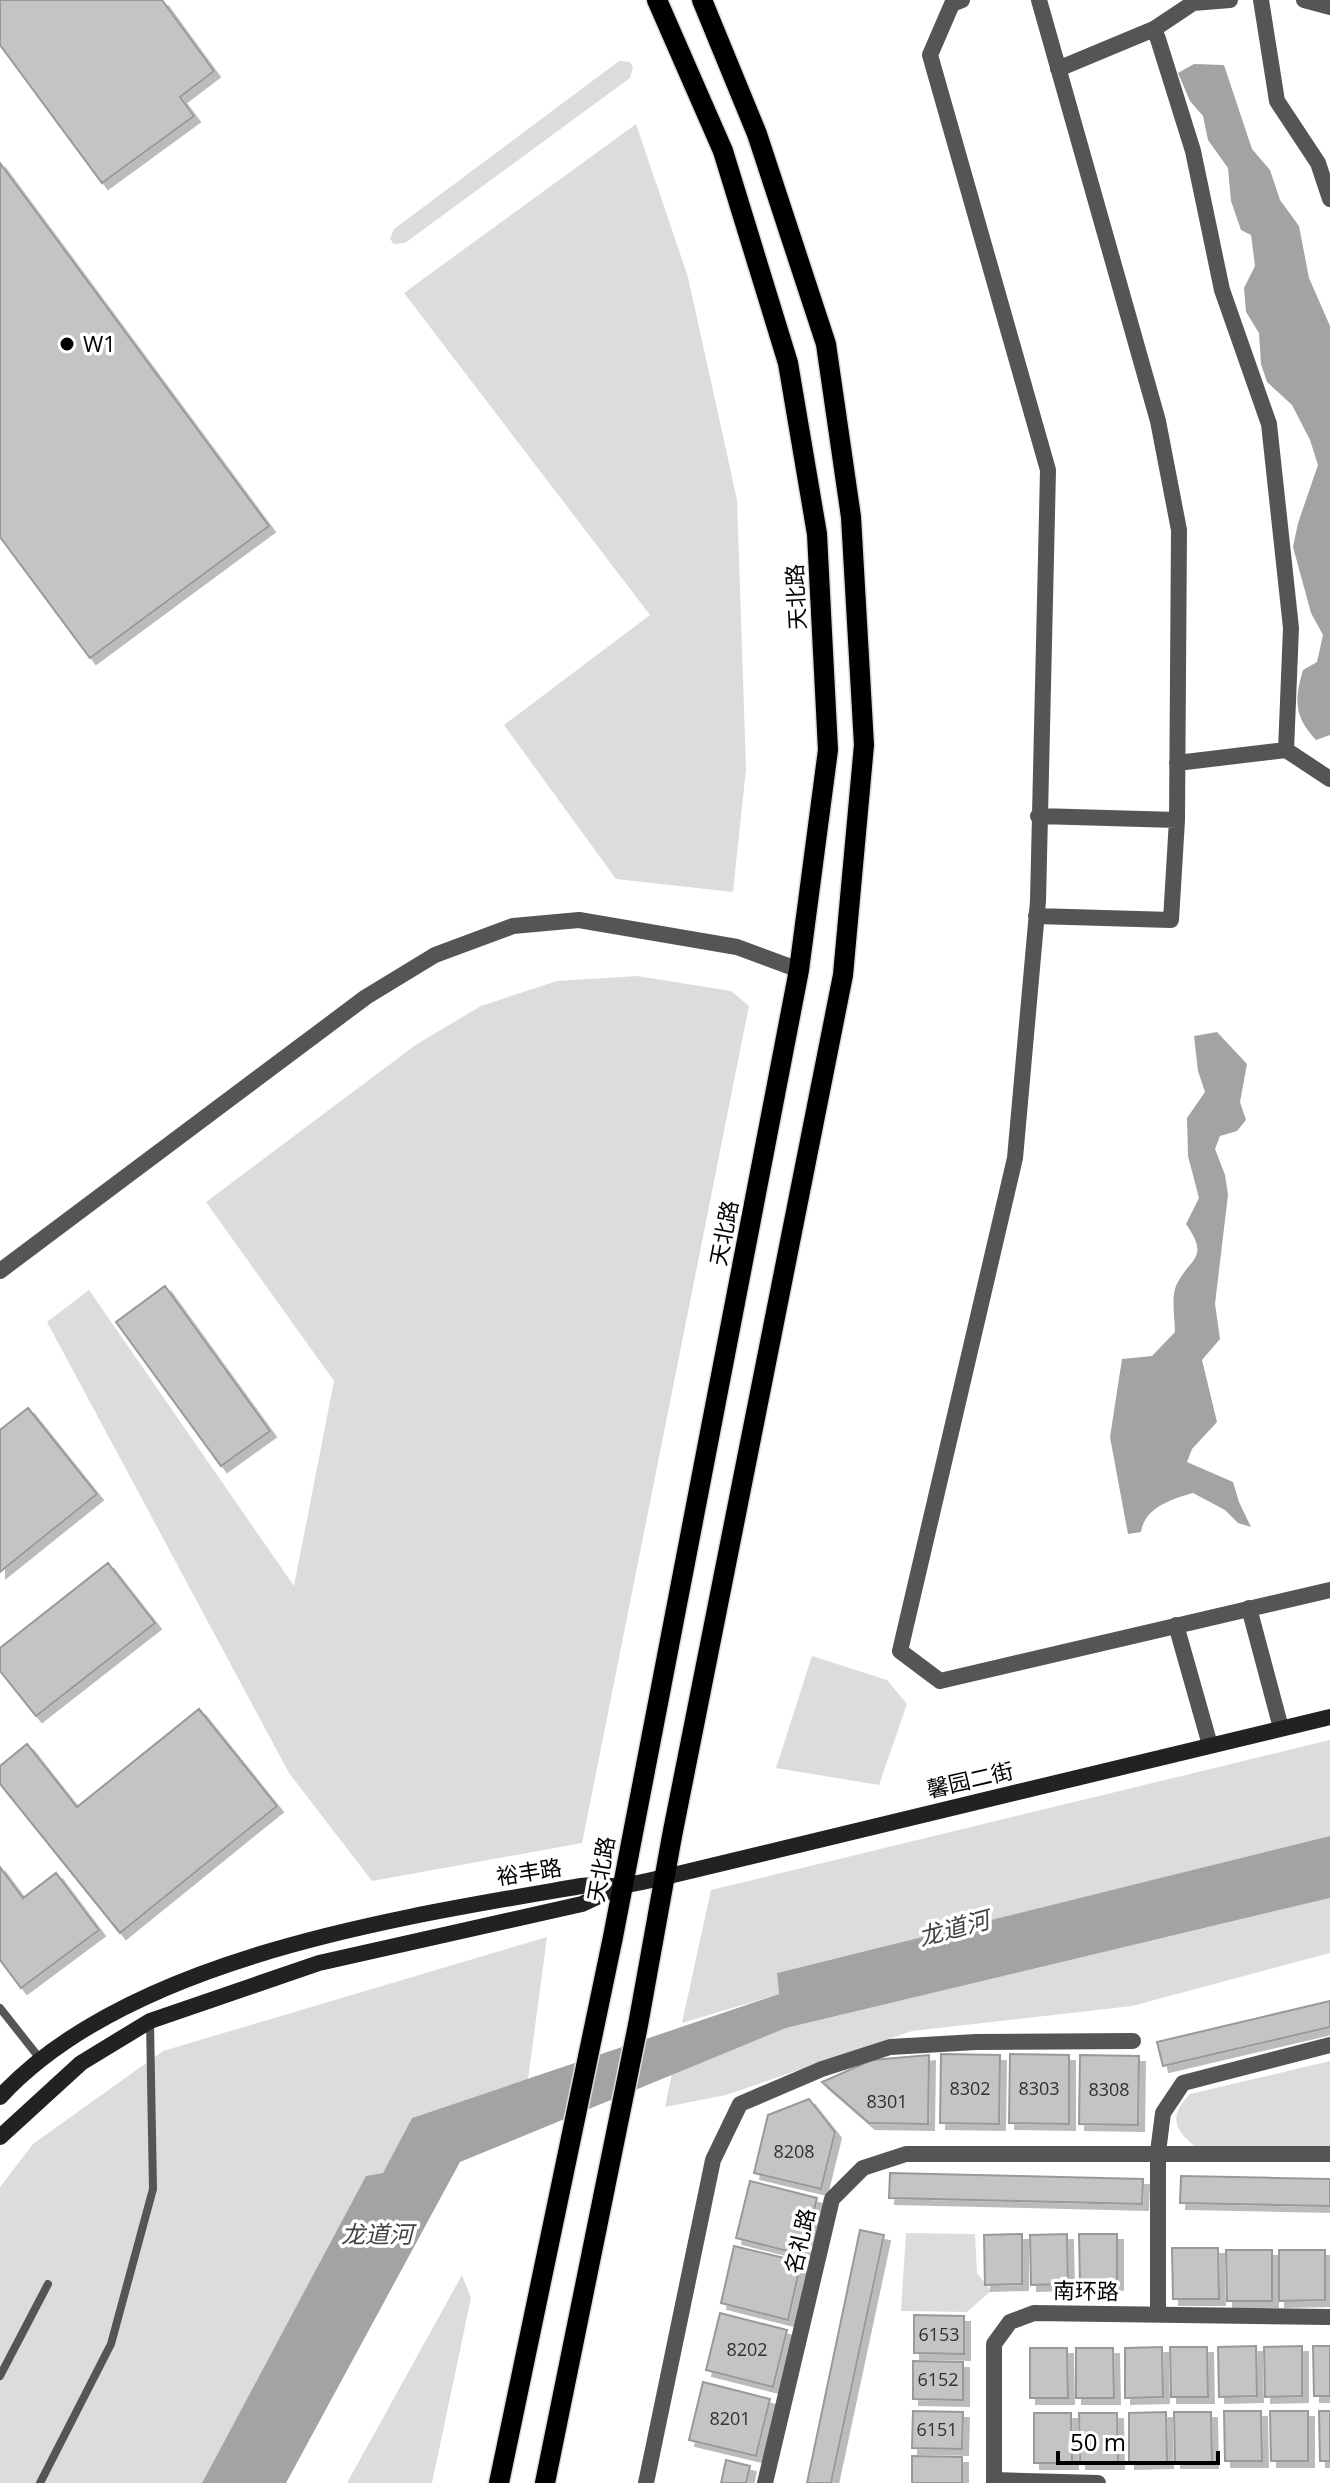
<svg xmlns="http://www.w3.org/2000/svg" width="1330" height="2483" font-family="'Open Sans','Noto Sans SC',sans-serif">
	<style>
		.green { fill: #dcdcdc }
		.water { fill: #a3a3a3 }
		.building { fill: #c4c4c4; stroke: #999; stroke-width: 2; filter: url(#shadow) }
		.lines { fill: none; stroke-linecap: round; stroke-linejoin: round }
		.primary-casing { stroke: #dbdbdb; stroke-width: 23 }
		.lane { stroke: #555; stroke-width: 8 }
		.street { stroke: #555; stroke-width: 16 }
		.secondary { stroke: #222; stroke-width: 16 }
		.primary { stroke: #000; stroke-width: 20 }
		.poi-dot { fill: #000; stroke: #fff; stroke-width: 3 }
		.labels { text-anchor: middle; stroke-width: 7; stroke-linejoin: round; paint-order: stroke }
		.number-label { font-size: 18px; fill: #313131 }
		.poi-label { font-size: 22px; fill: #000; stroke: #fff; text-anchor: start }
		.street-label { font-size: 22px; fill: #000; stroke: #fff }
		.water-label { font-size: 24px; font-style: italic; fill: #444; stroke: #fff }
	</style>
	<defs>
		<filter id="shadow"><feDropShadow dx="6" dy="6" stdDeviation="0" flood-color="#0004"/></filter>
	</defs>
	<rect width="100%" height="100%" fill="#fff"/>
	<path class="green" d="M 619,61 L 630,62 L 633,67 L 630,78 L 405,243 L 394,244 L 390,239 L 394,229 Z
		M 636,124 L 688,277 L 737,500 L 746,769 L 733,892 L 616,879 L 504,725 L 650,615 L 404,293 Z
		M 637,976 L 731,991 L 749,1006 L 582,1843 L 372,1881 L 289,1773 L 47,1322 L 89,1290 L 294,1586 L 334,1381 L 206,1202 L 417,1044 L 481,1006 L 557,981 Z
		M 812,1656 L 887,1680 L 907,1704 L 879,1785 L 776,1768 Z
		M 1330,1740 L 1330,1836 L 777,1973 L 779,1994 L 682,2023 L 711,1890 Z
		M 1330,1898 L 1330,1953 L 1132,2006 L 912,2031 L 726,2095 L 665,2107 L 672,2073 L 786,2028 Z
		M 547,1937 L 528,2079 L 412,2118 L 383,2174 L 366,2177 L 202,2483 L 0,2483 L 0,2187 L 33,2144 L 163,2051 Z
		M 1330,2061 L 1330,2147 L 1197,2148 C 1174,2130 1168,2117 1190,2094 Z
		M 906,2233 L 975,2234 L 977,2273 L 991,2291 L 967,2312 L 901,2311 Z
		M 462,2275 L 471,2298 L 432,2483 L 347,2483 Z"/>
	<path class="water" d="M 1194,64 L 1224,65 L 1252,149 L 1270,170 L 1280,200 L 1299,226 L 1309,278 L 1330,326 L 1330,735 L 1316,740 C 1294,716 1294,701 1303,670 L 1317,662 L 1323,635 L 1311,613 L 1293,547 L 1298,523 L 1318,465 L 1310,440 L 1292,405 L 1267,382 L 1261,364 L 1259,333 L 1246,312 L 1244,288 L 1255,266 L 1251,235 L 1241,230 L 1231,201 L 1228,168 L 1208,140 L 1203,116 L 1190,101 L 1178,73 Z
		M 1217,1032 L 1247,1064 L 1240,1102 L 1246,1120 L 1237,1131 L 1220,1136 L 1215,1149 L 1225,1175 L 1228,1195 L 1215,1304 L 1220,1339 L 1202,1360 L 1217,1422 L 1192,1449 L 1187,1462 L 1233,1482 L 1239,1502 L 1251,1527 L 1238,1523 L 1225,1510 L 1193,1493 C 1172,1499 1145,1507 1141,1532 L 1128,1534 L 1110,1437 L 1122,1359 L 1152,1356 L 1175,1332 C 1175,1319 1171,1298 1176,1286 C 1189,1257 1211,1260 1186,1224 L 1199,1198 L 1188,1156 L 1187,1118 L 1205,1092 L 1198,1071 L 1194,1036 Z
		M 1330,1836 L 1330,1898 L 786,2028 L 460,2162 L 286,2483 L 202,2483 L 366,2176 L 383,2173 L 412,2118 L 779,1994 L 777,1973 Z"/>
	<path class="building" d="M 0,0 L 162,0 L 214,71 L 180,97 L 194,116 L 102,183 L 0,45 Z
		M 0,163 L 269,526 L 90,658 L 0,537 Z
		M 165,1286 L 270,1431 L 221,1466 L 116,1322 Z
		M 28,1408 L 97,1494 L 0,1572 L 0,1430 Z
		M 108,1563 L 155,1623 L 36,1716 L 0,1671 L 0,1648 Z
		M 199,1709 L 277,1806 L 120,1933 L 0,1784 L 0,1766 L 27,1744 L 77,1807 Z
		M 0,1867 L 23,1898 L 56,1873 L 99,1930 L 21,1988 L 0,1960 Z
		M 1330,2001 L 1330,2027 L 1163,2066 L 1157,2042 Z
		M 941,2054 L 1000,2055 L 999,2124 L 940,2123 Z
		M 1010,2054 L 1069,2055 L 1069,2124 L 1009,2123 Z
		M 929,2055 L 928,2124 L 869,2123 L 822,2082 L 872,2060 Z
		M 1080,2055 L 1139,2056 L 1138,2125 L 1079,2124 Z
		M 809,2099 L 835,2132 L 821,2189 L 754,2173 L 768,2115 Z
		M 890,2173 L 1143,2179 L 1142,2204 L 889,2198 Z
		M 1181,2176 L 1330,2179 L 1330,2206 L 1180,2203 Z
		M 750,2181 L 817,2198 L 803,2255 L 736,2238 Z
		M 860,2230 L 884,2235 L 831,2483 L 807,2483 Z
		M 1022,2234 L 1022,2284 L 985,2285 L 984,2235 Z
		M 1067,2234 L 1068,2284 L 1031,2285 L 1030,2235 Z
		M 1079,2234 L 1117,2234 L 1117,2284 L 1080,2284 Z
		M 734,2246 L 801,2262 L 788,2320 L 721,2303 Z
		M 1172,2248 L 1218,2248 L 1219,2299 L 1173,2299 Z
		M 1226,2250 L 1272,2250 L 1272,2301 L 1227,2301 Z
		M 1279,2250 L 1325,2250 L 1325,2300 L 1279,2301 Z
		M 720,2313 L 787,2330 L 773,2387 L 706,2370 Z
		M 914,2315 L 964,2316 L 964,2354 L 914,2353 Z
		M 1256,2346 L 1257,2396 L 1219,2397 L 1218,2347 Z
		M 1302,2346 L 1302,2396 L 1265,2397 L 1264,2347 Z
		M 1313,2346 L 1330,2346 L 1330,2396 L 1314,2396 Z
		M 1162,2347 L 1163,2397 L 1125,2398 L 1125,2348 Z
		M 1170,2347 L 1207,2347 L 1208,2397 L 1171,2397 Z
		M 1030,2348 L 1067,2348 L 1068,2398 L 1030,2398 Z
		M 1076,2348 L 1113,2348 L 1114,2398 L 1076,2398 Z
		M 913,2361 L 963,2362 L 963,2400 L 913,2399 Z
		M 703,2382 L 770,2399 L 756,2456 L 689,2440 Z
		M 913,2411 L 963,2412 L 962,2449 L 912,2448 Z
		M 1224,2411 L 1261,2411 L 1262,2461 L 1225,2461 Z
		M 1270,2411 L 1308,2411 L 1308,2461 L 1271,2461 Z
		M 1319,2411 L 1330,2411 L 1330,2461 L 1320,2461 Z
		M 1166,2412 L 1167,2462 L 1129,2463 L 1129,2413 Z
		M 1174,2412 L 1211,2412 L 1212,2462 L 1175,2462 Z
		M 1034,2413 L 1071,2413 L 1072,2463 L 1034,2463 Z
		M 1079,2413 L 1117,2413 L 1118,2463 L 1080,2463 Z
		M 912,2456 L 962,2457 L 962,2483 L 912,2483 Z
		M 726,2460 L 750,2466 L 746,2483 L 721,2483 Z"/>
	<g class="lines">
		<g class="primary-casing">
			<path id="primary" d="M 499,2483 L 613,1937 L 799,970 L 828,750 L 817,534 L 788,363 L 723,151 L 657,0
				M 545,2483 L 638,2025 L 672,1836 L 843,975 L 864,745 L 851,517 L 826,344 L 757,134 L 702,0"/>
		</g>
		<path class="lane" d="M 0,2008 L 41,2060
			M 0,2376 L 48,2284
			M 40,2483 L 111,2344 L 153,2189 L 150,2022"/>
		<path class="street" d="M 962,0 L 952,4 L 930,55 L 1048,470 L 1038,901 L 1015,1158 L 900,1651 L 940,1681 L 1330,1590
			M 1261,0 L 1277,101 L 1318,163 L 1330,199
			M 1304,0 L 1330,7
			M 1154,29 L 1193,3 L 1230,0
			M 1058,69 L 1154,29 L 1158,39 L 1193,151 L 1222,290 L 1269,424 L 1291,628 L 1286,750
			M 1177,763 L 1286,750 L 1330,779
			M 1038,816 L 1177,820
			M 1036,916 L 1171,920 L 1177,820 L 1179,530 L 1158,421 L 1039,0
			M 0,1271 L 366,997 L 435,955 L 513,926 L 579,920 L 737,947 L 799,970
			M 1249,1608 L 1281,1728
			M 1176,1625 L 1210,1745
			M 1158,2314 L 1158,2152 L 1163,2113 L 1183,2083 L 1330,2045
			M 994,2480 L 1098,2483
			M 646,2483 L 713,2160 L 740,2104 L 822,2069 L 890,2047 L 976,2042 L 1133,2041
			M 765,2483 L 832,2199 L 863,2168 L 906,2154 L 1330,2154
			M 994,2483 L 994,2344 L 1010,2322 L 1034,2313 L 1330,2317"/>
		<path class="secondary" d="M 0,2097 C 129,1957 401,1917 581,1886 C 593,1884 605,1886 617,1886 C 633,1885 650,1880 665,1877 L 1330,1717
			M 0,2137 L 81,2063 L 150,2021 L 319,1963 L 582,1904 L 616,1888"/>
		<use href="#primary" class="primary"/>
	</g>
	<circle class="poi-dot" cx="67" cy="344" r="8"/>
	<g class="labels">
		<g class="number-label">
			<text x="970" y="2095">8302</text>
			<text x="1039" y="2095">8303</text>
			<text x="1109" y="2096">8308</text>
			<text x="887" y="2108">8301</text>
			<text x="794" y="2158">8208</text>
			<text x="939" y="2341">6153</text>
			<text x="747" y="2356">8202</text>
			<text x="938" y="2386">6152</text>
			<text x="730" y="2425">8201</text>
			<text x="937" y="2436">6151</text>
		</g>
		<g class="poi-label">
			<text x="83" y="352">W1</text>
		</g>
		<g class="street-label">
			<text transform="translate(796 597) rotate(-93)" y="8">天北路</text>
			<text transform="translate(724 1233) rotate(-79)" y="8">天北路</text>
			<text transform="translate(970 1780) rotate(-13)" y="8">馨园二街</text>
			<text transform="translate(601 1869) rotate(-80)" y="8">天北路</text>
			<text transform="translate(529 1872) rotate(-9)" y="8">裕丰路</text>
			<text transform="translate(800 2241) rotate(-77)" y="8">名礼路</text>
			<text transform="translate(1086 2291) rotate(1)" y="8">南环路</text>
		</g>
		<g class="water-label">
			<text transform="translate(954 1929) rotate(-15)" y="8">龙道河</text>
			<text x="377" y="2243">龙道河</text>
		</g>
	</g>
	<path d="M1058 2451v12h160v-12" fill="none" stroke="#000000" stroke-width="4"/>
	<text x="1070" y="2451" font-size="24" fill="#000000" stroke="#ffffff" stroke-width="6" paint-order="stroke">50 m</text>
</svg>
